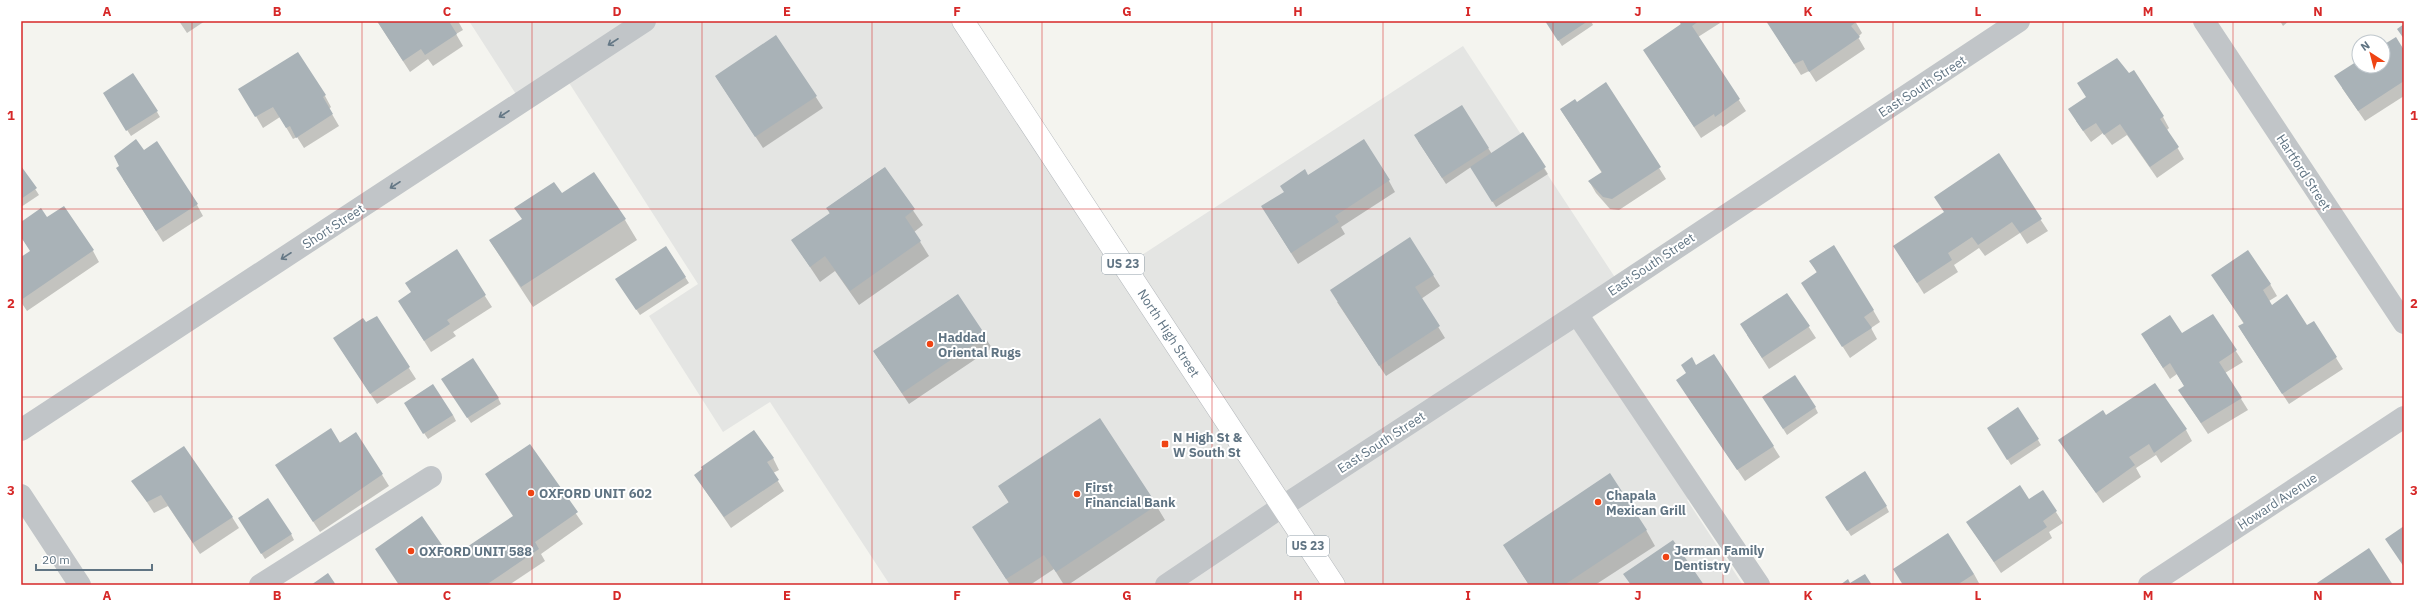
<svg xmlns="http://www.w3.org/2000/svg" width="2425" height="606" font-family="'IBM Plex Sans',sans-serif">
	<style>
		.built { fill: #e4e5e3 }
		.shadow { fill: #0003 }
		.building { fill: #a9b2b7 }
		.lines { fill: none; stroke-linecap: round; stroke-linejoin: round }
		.major-casing { stroke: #b4b8bc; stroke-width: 23 }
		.minor { stroke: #c1c5c8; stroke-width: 22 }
		.major { stroke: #fff; stroke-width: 22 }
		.oneway { stroke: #657886 }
		.grid { fill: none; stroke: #d62828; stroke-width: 1; stroke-opacity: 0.55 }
		.poi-dot { fill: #ef4414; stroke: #fff; stroke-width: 1.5 }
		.labels { text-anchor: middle; stroke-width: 4; stroke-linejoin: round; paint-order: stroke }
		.shield { fill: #fff; stroke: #909ea8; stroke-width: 1 }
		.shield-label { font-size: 12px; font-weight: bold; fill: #607483 }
		.street-label { font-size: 13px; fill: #607483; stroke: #fff }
		.poi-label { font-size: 13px; font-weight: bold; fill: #607483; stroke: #fff; text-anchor: start }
		.neatline { fill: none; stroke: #d62828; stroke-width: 1.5 }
		.grid-label { font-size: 13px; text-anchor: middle; font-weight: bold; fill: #d62828 }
	</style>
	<rect width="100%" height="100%" fill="#f4f4ef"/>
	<path class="built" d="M 469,21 L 963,21 L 1125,266 L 1463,46 L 1620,285 L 1577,314 L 1698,493 L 1687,500 L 1743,585 L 890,585 L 770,402 L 723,432 L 649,316 L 698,284 L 564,75 L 521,102 Z"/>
	<path class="shadow" d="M 179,21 L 205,21 L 187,33 Z
		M 377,21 L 458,21 L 463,30 L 456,34 L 463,46 L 433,66 L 428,59 L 410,72 Z
		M 1546,21 L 1591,21 L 1593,25 L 1562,46 Z
		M 1679,21 L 1719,21 L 1720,23 L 1698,37 L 1746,111 L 1723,127 L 1721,125 L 1701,138 L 1651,61 L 1681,24 Z
		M 1767,21 L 1855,21 L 1862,33 L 1858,37 L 1865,49 L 1816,82 L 1809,71 L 1801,75 Z
		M 2280,21 L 2289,21 L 2283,26 Z
		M 776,36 L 823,108 L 763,148 L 716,77 Z
		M 2383,46 L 2404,51 L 2404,96 L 2365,121 L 2342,88 L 2359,62 L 2359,66 L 2383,66 Z
		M 2129,74 L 2163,117 L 2169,128 L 2167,130 L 2184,159 L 2157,178 L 2127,135 L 2112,145 L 2103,133 L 2091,142 L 2076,121 Z
		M 1606,84 L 1666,179 L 1619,210 L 1610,209 L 1596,193 L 1589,181 L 1602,173 L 1561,110 L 1577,103 Z
		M 240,89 L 325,96 L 331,107 L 329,109 L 339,126 L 304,148 L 297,137 L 293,139 L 280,117 L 263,128 Z
		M 107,99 L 157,112 L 160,117 L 131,136 Z
		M 1523,133 L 1548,174 L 1496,207 L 1471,167 L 1446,184 L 1418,141 L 1488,148 L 1492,154 Z
		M 144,152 L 197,205 L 203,216 L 163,242 L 123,179 Z
		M 1998,155 L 2048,231 L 2027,244 L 2020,233 L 1985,256 L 1979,248 L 1954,265 L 1958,272 L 1924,294 L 1894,246 L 1945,213 Z
		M 21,167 L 39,195 L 21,207 Z
		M 884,168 L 923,225 L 914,232 L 929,256 L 859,305 L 835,271 L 820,282 L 792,240 L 830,214 L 827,208 Z
		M 1308,176 L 1389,181 L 1395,192 L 1341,227 L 1345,234 L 1298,264 L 1269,218 Z
		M 561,195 L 625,220 L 637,240 L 533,307 L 490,241 Z
		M 47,218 L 93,251 L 99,262 L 27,311 L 21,302 L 21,258 L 31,251 L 21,237 L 21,223 Z
		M 666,248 L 689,283 L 640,315 L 620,285 Z
		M 456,251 L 492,307 L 453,332 L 456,336 L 431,352 L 406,312 L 412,293 Z
		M 1811,262 L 1873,310 L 1880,322 L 1871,328 L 1877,339 L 1850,358 L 1809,294 L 1817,273 Z
		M 1433,275 L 1440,286 L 1421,299 L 1445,338 L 1386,376 L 1337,302 Z
		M 2212,275 L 2270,284 L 2277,296 L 2269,301 L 2272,307 L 2306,326 L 2314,323 L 2343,369 L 2289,404 L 2246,338 L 2239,327 L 2244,324 Z
		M 1787,294 L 1816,338 L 1769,369 L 1747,335 Z
		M 957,295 L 992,348 L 909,404 L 874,352 Z
		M 2212,315 L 2243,362 L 2225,373 L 2248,410 L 2208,434 L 2186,401 L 2185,387 L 2177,374 L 2170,379 L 2149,346 L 2182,335 Z
		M 376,317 L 416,379 L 377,404 L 341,349 L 366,324 Z
		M 1696,366 L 1773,446 L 1780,457 L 1745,481 L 1684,391 Z
		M 446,385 L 498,398 L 501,404 L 471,423 Z
		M 1767,403 L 1815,407 L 1818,413 L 1787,435 Z
		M 408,409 L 453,415 L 456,421 L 428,439 Z
		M 2105,417 L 2186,430 L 2192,441 L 2161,463 L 2156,455 L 2136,468 L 2141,477 L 2103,503 L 2059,440 Z
		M 356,433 L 389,486 L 320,532 L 283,476 Z
		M 1992,434 L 2038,440 L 2041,445 L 2011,465 Z
		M 529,445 L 583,524 L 541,554 L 545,561 L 509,585 L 399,585 L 450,559 L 513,517 Z
		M 773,458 L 779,470 L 773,473 L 784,491 L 731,528 L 702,486 Z
		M 133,481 L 232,517 L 239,528 L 200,554 L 168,506 L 154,513 Z
		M 999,487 L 1156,505 L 1165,520 L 1068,585 L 1064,585 L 1054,569 L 1030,585 L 1010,585 L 973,527 L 1009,503 Z
		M 2043,492 L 2063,523 L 2049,532 L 2052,538 L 2001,573 L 1967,522 L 2029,500 Z
		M 1830,503 L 1886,506 L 1889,512 L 1851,536 Z
		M 243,524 L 291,534 L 294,540 L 265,559 Z
		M 1646,530 L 1655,546 L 1595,585 L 1529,585 L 1504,545 Z
		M 1974,574 L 1980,585 L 1904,585 Z"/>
	<path class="building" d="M 377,21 L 453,21 L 450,23 L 457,34 L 425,55 L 421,49 L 403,61 Z
		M 1545,21 L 1588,21 L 1558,41 Z
		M 1679,21 L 1699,21 L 1692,26 L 1740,99 L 1715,117 L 1714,114 L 1694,127 L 1643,50 L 1681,24 Z
		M 1766,21 L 1857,21 L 1851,26 L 1860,37 L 1809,72 L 1803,60 L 1794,64 Z
		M 2404,24 L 2404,39 L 2397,29 Z
		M 776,35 L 817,96 L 755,137 L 715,76 Z
		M 2396,37 L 2404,50 L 2404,81 L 2358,111 L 2334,76 L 2359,60 L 2359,66 L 2383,66 L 2383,45 Z
		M 298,52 L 326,95 L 323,97 L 333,114 L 296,138 L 290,126 L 286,128 L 273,107 L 255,117 L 238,89 Z
		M 2117,58 L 2129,73 L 2134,70 L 2164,116 L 2160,119 L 2179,147 L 2150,167 L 2120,124 L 2104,135 L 2096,123 L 2083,131 L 2068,109 L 2086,97 L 2077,83 Z
		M 133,73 L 158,111 L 126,131 L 103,93 Z
		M 1606,82 L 1661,167 L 1612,199 L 1603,197 L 1588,181 L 1602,172 L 1560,109 L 1575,99 L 1577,102 Z
		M 1462,105 L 1489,148 L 1442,178 L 1414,135 Z
		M 1523,132 L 1546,167 L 1492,202 L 1470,167 Z
		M 136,139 L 144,150 L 157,141 L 198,204 L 156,231 L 116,168 L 119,166 L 114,156 Z
		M 1364,139 L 1390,180 L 1335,216 L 1339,222 L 1291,253 L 1261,206 L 1284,192 L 1280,186 L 1305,169 L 1308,175 Z
		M 1999,153 L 2042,219 L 2020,233 L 2012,222 L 1978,245 L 1972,237 L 1948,253 L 1952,260 L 1917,283 L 1893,246 L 1944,212 L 1934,197 Z
		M 21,166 L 37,188 L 21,199 Z
		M 885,167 L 915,209 L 905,217 L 921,241 L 850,291 L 825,256 L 810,267 L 791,240 L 830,213 L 826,208 Z
		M 594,172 L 626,219 L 521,287 L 489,240 L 522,219 L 514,208 L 554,182 L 562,193 Z
		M 64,206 L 94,250 L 21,300 L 21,257 L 30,251 L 21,237 L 21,222 L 41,208 L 47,217 Z
		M 1410,237 L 1434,275 L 1415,287 L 1440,326 L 1379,366 L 1330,290 Z
		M 1834,245 L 1874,310 L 1864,317 L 1872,328 L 1842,347 L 1801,283 L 1817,272 L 1809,261 Z
		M 666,246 L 686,277 L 636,310 L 615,279 Z
		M 457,249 L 486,295 L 447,320 L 450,324 L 424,341 L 398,301 L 411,292 L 405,283 Z
		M 2248,250 L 2271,284 L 2263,290 L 2272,305 L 2287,294 L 2307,325 L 2314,321 L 2337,357 L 2282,394 L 2238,326 L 2244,323 L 2211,275 Z
		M 1787,293 L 1810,326 L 1762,358 L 1740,324 Z
		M 958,294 L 986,336 L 902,393 L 873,351 Z
		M 2213,314 L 2237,350 L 2219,362 L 2242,398 L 2201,423 L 2178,390 L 2184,386 L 2170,363 L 2163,368 L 2141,334 L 2170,315 L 2182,333 Z
		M 377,316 L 410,367 L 370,394 L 333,338 L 363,318 L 366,322 Z
		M 1714,354 L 1774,446 L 1737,470 L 1676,380 L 1686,373 L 1681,365 L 1692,357 L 1696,365 Z
		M 473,358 L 499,398 L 467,418 L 441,379 Z
		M 1795,375 L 1816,407 L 1783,429 L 1762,397 Z
		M 2155,383 L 2187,429 L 2154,453 L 2149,444 L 2129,457 L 2135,465 L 2096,493 L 2058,440 L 2103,410 L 2106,415 Z
		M 433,384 L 453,415 L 423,434 L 404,403 Z
		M 2018,407 L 2039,439 L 2007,460 L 1987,428 Z
		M 1100,418 L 1157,505 L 1056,572 L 1044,555 L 1006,579 L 972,527 L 1009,502 L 998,486 Z
		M 331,428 L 340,443 L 356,432 L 383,474 L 313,522 L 275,465 Z
		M 754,430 L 774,458 L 767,462 L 779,480 L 724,517 L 694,475 L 702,469 L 701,467 Z
		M 530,444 L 578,512 L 535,542 L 539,549 L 486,585 L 399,585 L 375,549 L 422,516 L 451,558 L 458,553 L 513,516 L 485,474 Z
		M 184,446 L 233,517 L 193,543 L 161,495 L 147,502 L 131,481 Z
		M 1865,471 L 1887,506 L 1847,531 L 1825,497 Z
		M 1610,473 L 1647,530 L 1564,585 L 1529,585 L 1503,545 Z
		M 2020,485 L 2029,499 L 2043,490 L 2057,511 L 2043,521 L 2047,527 L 1994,562 L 1966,522 Z
		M 268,498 L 292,534 L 261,554 L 238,518 Z
		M 2404,526 L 2404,567 L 2385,539 Z
		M 1948,533 L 1974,574 L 1957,585 L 1903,585 L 1893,569 Z
		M 1673,540 L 1704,585 L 1631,585 L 1623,574 Z
		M 2369,548 L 2393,585 L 2318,585 L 2317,583 Z
		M 328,573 L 336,585 L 311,585 Z
		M 1865,574 L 1872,585 L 1840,585 L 1848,579 L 1850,583 Z"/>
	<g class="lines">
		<g class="major-casing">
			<path id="major" d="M 963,21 L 1334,585"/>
		</g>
		<path class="minor" d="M 2204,21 L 2404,323
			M 1577,314 L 1759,585
			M 21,430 L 645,21
			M 21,495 L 80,585
			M 260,585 L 431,477
			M 1166,585 L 1283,506 L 1577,314 L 2019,21
			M 2149,585 L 2404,417"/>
		<use href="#major" class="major"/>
	</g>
	<defs><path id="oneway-shaft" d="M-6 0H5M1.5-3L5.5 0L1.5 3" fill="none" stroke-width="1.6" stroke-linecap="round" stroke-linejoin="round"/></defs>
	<g class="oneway">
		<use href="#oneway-shaft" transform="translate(613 42) rotate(147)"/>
		<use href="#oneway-shaft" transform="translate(504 114) rotate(147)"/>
		<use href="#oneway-shaft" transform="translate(395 185) rotate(147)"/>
		<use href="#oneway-shaft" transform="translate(286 256) rotate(147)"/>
	</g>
	<path class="grid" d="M 192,21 L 192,585M 362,21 L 362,585M 532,21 L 532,585M 702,21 L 702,585M 872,21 L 872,585M 1042,21 L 1042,585M 1212,21 L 1212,585M 1383,21 L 1383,585M 1553,21 L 1553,585M 1723,21 L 1723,585M 1893,21 L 1893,585M 2063,21 L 2063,585M 2233,21 L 2233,585M 21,209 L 2404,209M 21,397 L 2404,397"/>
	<g class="poi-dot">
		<circle cx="930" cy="344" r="4"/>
		<rect x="1161" y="440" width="8" height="8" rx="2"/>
		<circle cx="531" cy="493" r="4"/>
		<circle cx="1077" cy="494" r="4"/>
		<circle cx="1598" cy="502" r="4"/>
		<circle cx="411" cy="551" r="4"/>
		<circle cx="1666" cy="557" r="4"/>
	</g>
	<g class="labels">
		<g class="shield">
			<rect x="1102" y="254" width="42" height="20" rx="3"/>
			<rect x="1287" y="536" width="42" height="20" rx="3"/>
		</g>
		<g class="shield-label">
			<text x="1123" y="268">US 23</text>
			<text x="1308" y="550">US 23</text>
		</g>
		<g class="street-label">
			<text transform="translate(1922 86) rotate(-33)" y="5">East South Street</text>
			<text transform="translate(2304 172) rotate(57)" y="5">Hartford Street</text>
			<text transform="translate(333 226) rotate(-33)" y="5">Short Street</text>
			<text transform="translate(1651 264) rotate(-34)" y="5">East South Street</text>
			<text transform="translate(1169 333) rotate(57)" y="5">North High Street</text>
			<text transform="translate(1381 442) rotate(-33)" y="5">East South Street</text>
			<text transform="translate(2277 501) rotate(-33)" y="5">Howard Avenue</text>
		</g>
		<g class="poi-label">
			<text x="938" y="342">Haddad<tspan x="938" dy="15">Oriental Rugs</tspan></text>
			<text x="1173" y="442">N High St &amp;<tspan x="1173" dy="15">W South St</tspan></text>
			<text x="1085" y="492">First<tspan x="1085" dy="15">Financial Bank</tspan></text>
			<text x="539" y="498">OXFORD UNIT 602</text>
			<text x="1606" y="500">Chapala<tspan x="1606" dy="15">Mexican Grill</tspan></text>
			<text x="1674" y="555">Jerman Family<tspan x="1674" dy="15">Dentistry</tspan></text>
			<text x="419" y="556">OXFORD UNIT 588</text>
		</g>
	</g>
	<rect width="2425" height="606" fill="none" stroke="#ffffff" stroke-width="44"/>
	<g transform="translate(2371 54) rotate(324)"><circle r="19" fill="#ffffff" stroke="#bfc7cd"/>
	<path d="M0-3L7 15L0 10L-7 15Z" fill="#ef4414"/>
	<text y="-6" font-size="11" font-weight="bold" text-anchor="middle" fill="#607483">N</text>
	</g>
	<path d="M36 564v6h116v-6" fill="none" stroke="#607483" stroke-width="2"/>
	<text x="42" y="564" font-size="12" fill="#607483" stroke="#ffffff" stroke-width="3" paint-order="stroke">20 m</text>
	<rect x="22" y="22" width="2381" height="562" class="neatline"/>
	<g class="grid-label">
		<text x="107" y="16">A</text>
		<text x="277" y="16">B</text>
		<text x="447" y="16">C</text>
		<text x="617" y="16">D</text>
		<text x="787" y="16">E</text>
		<text x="957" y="16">F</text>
		<text x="1127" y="16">G</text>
		<text x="1298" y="16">H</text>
		<text x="1468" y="16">I</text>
		<text x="1638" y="16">J</text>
		<text x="1808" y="16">K</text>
		<text x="1978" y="16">L</text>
		<text x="2148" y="16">M</text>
		<text x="2318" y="16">N</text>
		<text x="11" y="120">1</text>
		<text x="2414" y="120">1</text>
		<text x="11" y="308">2</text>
		<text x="2414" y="308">2</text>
		<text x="11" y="495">3</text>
		<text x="2414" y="495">3</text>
		<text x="107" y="600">A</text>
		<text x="277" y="600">B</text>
		<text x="447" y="600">C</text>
		<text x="617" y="600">D</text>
		<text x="787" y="600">E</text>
		<text x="957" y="600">F</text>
		<text x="1127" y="600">G</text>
		<text x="1298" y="600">H</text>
		<text x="1468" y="600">I</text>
		<text x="1638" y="600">J</text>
		<text x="1808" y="600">K</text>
		<text x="1978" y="600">L</text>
		<text x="2148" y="600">M</text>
		<text x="2318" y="600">N</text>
	</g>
</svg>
